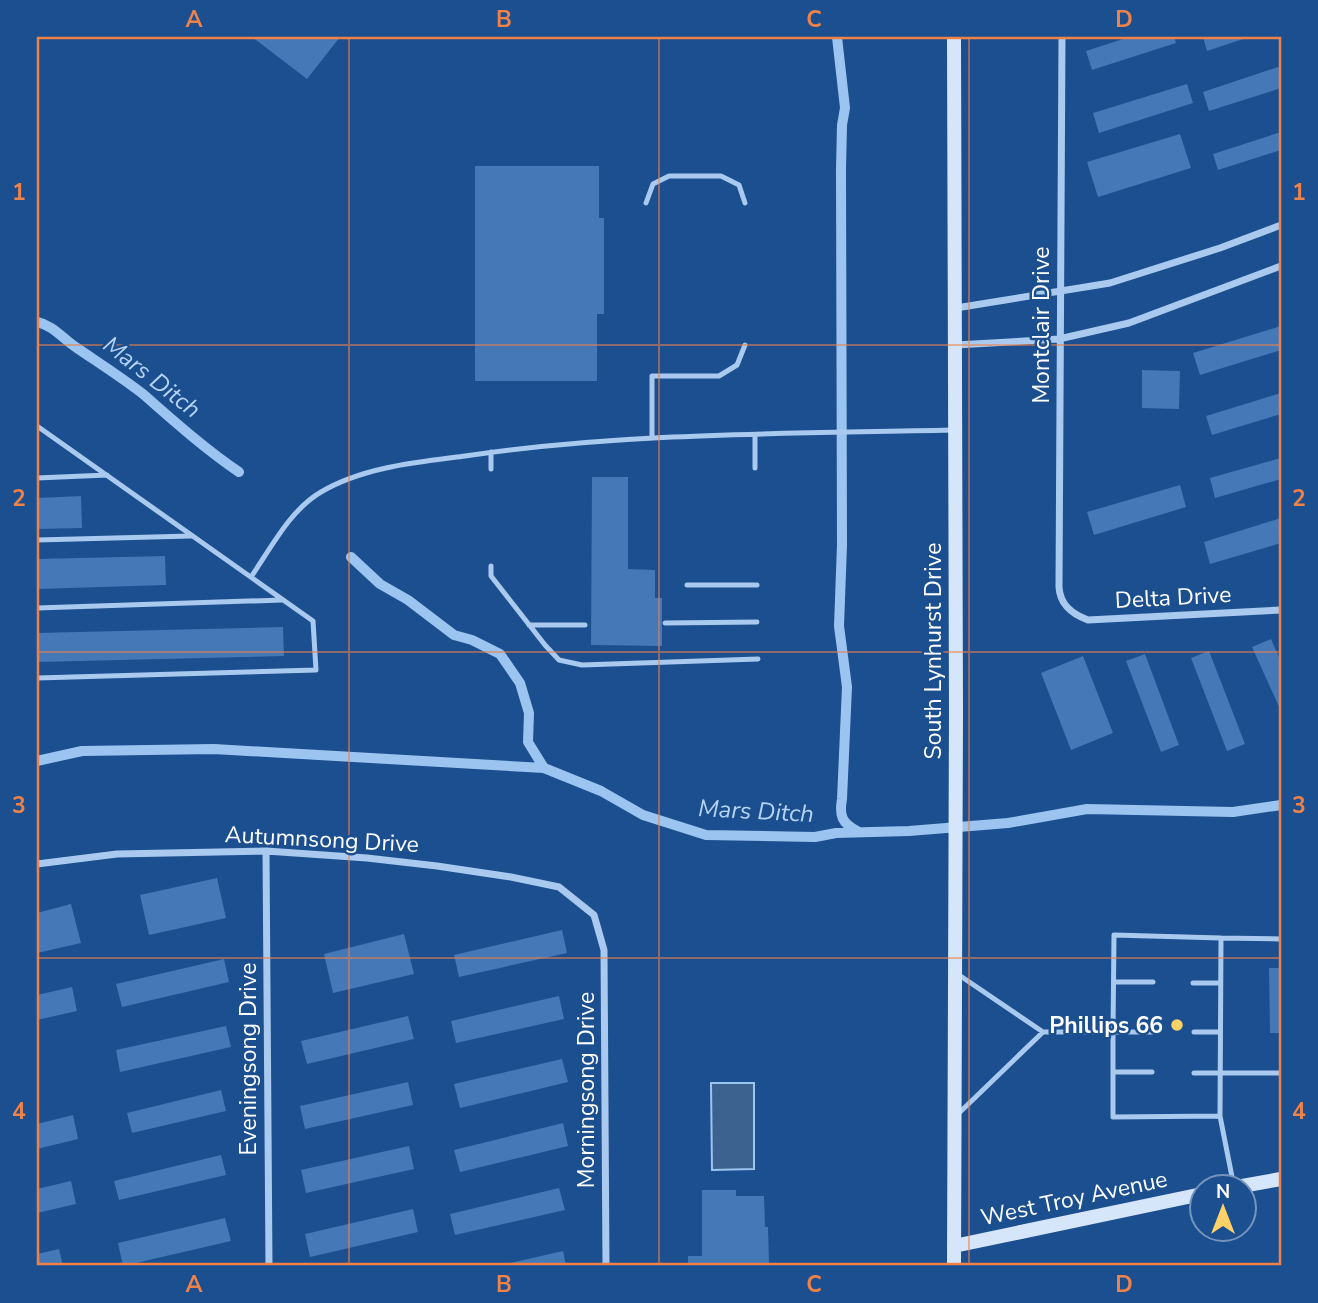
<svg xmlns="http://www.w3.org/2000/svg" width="1318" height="1303" font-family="'Nunito Sans',sans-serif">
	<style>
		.water { fill: #3c6290; stroke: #9cc4f0; stroke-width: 2 }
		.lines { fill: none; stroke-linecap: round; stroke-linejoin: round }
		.stream { stroke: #9cc4f0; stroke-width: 10 }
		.building { fill: #4478b7 }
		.lane { stroke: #a9c9ee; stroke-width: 5 }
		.street { stroke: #a9c9ee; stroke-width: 7 }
		.secondary { stroke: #d6e6fa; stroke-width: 14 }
		.grid { fill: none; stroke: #ee8249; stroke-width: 2; stroke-opacity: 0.55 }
		.poi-dot { fill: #ffd166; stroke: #1b4f8f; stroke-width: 2.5 }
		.labels { text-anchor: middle; stroke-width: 5; stroke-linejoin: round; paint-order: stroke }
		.street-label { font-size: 23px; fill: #fff; stroke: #1b4f8f }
		.poi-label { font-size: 23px; font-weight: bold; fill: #fff; stroke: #1b4f8f; text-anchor: end }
		.water-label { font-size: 24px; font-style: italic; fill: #b5d3f5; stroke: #1b4f8f }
		.neatline { fill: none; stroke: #ee8249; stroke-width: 2.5 }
		.grid-label { font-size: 23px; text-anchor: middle; font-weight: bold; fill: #ee8249 }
	</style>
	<rect width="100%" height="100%" fill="#1b4f8f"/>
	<path class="water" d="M 711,1083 L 754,1083 L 754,1169 L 712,1170 Z"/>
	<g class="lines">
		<path class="stream" d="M 837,37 L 845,108 L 842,125 L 841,169 L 842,545 L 839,626 L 847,687 L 842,799 C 839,816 842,823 857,831
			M 37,322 C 53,325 63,339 77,348 C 99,363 121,377 143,394 C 174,421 205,449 239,472
			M 351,557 L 380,584 L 408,600 L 454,635 L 472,640 L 500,654 L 520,683 L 529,713 L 528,742 L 544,768 L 601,791 L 643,815 L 706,835 L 815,837 L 836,833 L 909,831 L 1008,823 L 1087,809 L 1233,812 L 1281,805
			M 37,761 L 82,751 L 214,749 L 544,768"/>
	</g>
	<path class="building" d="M 252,37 L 340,37 L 307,79 Z
		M 1129,37 L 1174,37 L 1176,43 L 1092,70 L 1086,51 Z
		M 1203,37 L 1249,37 L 1207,51 Z
		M 1281,66 L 1281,88 L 1209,111 L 1203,92 Z
		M 1187,84 L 1193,103 L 1099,133 L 1093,113 Z
		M 1281,132 L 1281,150 L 1218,170 L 1213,154 Z
		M 1180,134 L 1191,168 L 1098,197 L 1087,162 Z
		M 475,166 L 599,166 L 599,218 L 604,218 L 604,314 L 597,314 L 597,381 L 475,381 Z
		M 1281,326 L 1281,350 L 1200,375 L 1193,353 Z
		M 1142,370 L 1180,371 L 1179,409 L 1142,408 Z
		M 1281,393 L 1281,414 L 1212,435 L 1206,416 Z
		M 1281,458 L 1281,479 L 1215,498 L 1210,478 Z
		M 592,477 L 628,477 L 628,569 L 655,570 L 655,598 L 662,598 L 662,646 L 591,645 Z
		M 1180,485 L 1186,507 L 1094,535 L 1087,512 Z
		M 81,496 L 82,528 L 37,529 L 37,498 Z
		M 1281,518 L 1281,543 L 1210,564 L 1204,542 Z
		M 165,556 L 166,585 L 37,589 L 37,559 Z
		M 283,627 L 284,656 L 37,662 L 37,633 Z
		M 1271,639 L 1281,662 L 1281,711 L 1252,647 Z
		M 1209,651 L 1245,744 L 1227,751 L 1191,658 Z
		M 1145,654 L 1179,745 L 1161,752 L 1126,661 Z
		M 1083,656 L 1113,733 L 1071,750 L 1041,673 Z
		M 217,878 L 226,918 L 149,935 L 140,895 Z
		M 71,904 L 81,943 L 37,953 L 37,913 Z
		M 562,930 L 567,953 L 459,977 L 454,955 Z
		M 404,934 L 414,974 L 333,993 L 324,954 Z
		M 224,959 L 229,982 L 122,1007 L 116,984 Z
		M 1269,968 L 1281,968 L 1281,1033 L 1270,1033 Z
		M 72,987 L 77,1011 L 37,1020 L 37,995 Z
		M 559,996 L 564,1019 L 456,1043 L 451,1021 Z
		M 408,1016 L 414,1039 L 307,1064 L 301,1041 Z
		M 226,1026 L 231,1047 L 120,1072 L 116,1050 Z
		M 562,1059 L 568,1082 L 460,1108 L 454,1084 Z
		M 408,1082 L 413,1105 L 305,1129 L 300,1106 Z
		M 221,1090 L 226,1111 L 132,1133 L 127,1113 Z
		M 73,1115 L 78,1139 L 37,1149 L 37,1124 Z
		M 563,1123 L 568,1146 L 460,1172 L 454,1150 Z
		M 409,1146 L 414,1169 L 306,1193 L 301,1170 Z
		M 221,1155 L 226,1175 L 119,1200 L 114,1181 Z
		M 71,1181 L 76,1204 L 37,1213 L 37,1189 Z
		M 559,1188 L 565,1210 L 455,1235 L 450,1214 Z
		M 702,1190 L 736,1190 L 736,1196 L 764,1196 L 765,1227 L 768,1227 L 769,1264 L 765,1264 L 765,1266 L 688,1266 L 688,1256 L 702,1256 Z
		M 413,1209 L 418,1232 L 310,1257 L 305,1234 Z
		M 225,1218 L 231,1241 L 123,1266 L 118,1243 Z
		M 59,1249 L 63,1266 L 37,1266 L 37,1254 Z
		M 563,1251 L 566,1266 L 502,1266 L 502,1265 Z"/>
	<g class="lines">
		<path class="lane" d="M 646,203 L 653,184 L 669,176 L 721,176 L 739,185 L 745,203
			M 37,426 L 313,621 L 316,670 L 37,678
			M 755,436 L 755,468
			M 652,437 L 652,376 L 719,376 L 737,365 L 745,345
			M 491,452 L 491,469
			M 37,478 L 107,475
			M 37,540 L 191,536
			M 491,566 L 491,576 L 545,645 L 559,660 L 582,665 L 758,659
			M 251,577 C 271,548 290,510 321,492 C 363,467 418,462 465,456 C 626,432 790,434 952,430
			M 687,585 L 757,585
			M 37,608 L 282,600
			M 665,623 L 757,622
			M 529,625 L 585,625
			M 1221,938 L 1281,939
			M 956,973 L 1043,1032 L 1113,1032 L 1113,1117 L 1220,1116
			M 1114,982 L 1153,982
			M 1193,983 L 1220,983
			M 1153,1032 L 1113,1032 L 1114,935 L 1221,938 L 1220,1116 L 1234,1187
			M 1194,1032 L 1220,1032
			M 1113,1072 L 1152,1072
			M 1194,1073 L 1281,1073
			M 957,1115 L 1043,1032"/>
		<path class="street" d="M 1062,37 L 1059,587 C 1060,605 1072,614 1088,620 L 1281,610
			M 956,308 L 1110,283 L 1220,248 L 1281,225
			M 956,345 L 1059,339 L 1129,323 L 1281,266
			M 266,851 L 269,1266
			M 37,864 L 117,854 L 266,851 L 367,858 L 437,866 L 511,877 L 559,887 L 594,915 L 604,950 L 606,1266"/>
		<path class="secondary" d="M 954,37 L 956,711 L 954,1266
			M 1231,1188 L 1281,1179
			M 954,1246 L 1202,1194"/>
	</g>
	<path class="grid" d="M 349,37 L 349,1266M 659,37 L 659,1266M 969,37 L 969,1266M 37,345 L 1281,345M 37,652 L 1281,652M 37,958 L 1281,958"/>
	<circle class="poi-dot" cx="1177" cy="1025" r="7"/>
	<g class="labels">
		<g class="street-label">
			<text transform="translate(1041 325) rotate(-90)" y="8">Montclair Drive</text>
			<text transform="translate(1173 597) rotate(-3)" y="8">Delta Drive</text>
			<text transform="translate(933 651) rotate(-90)" y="8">South Lynhurst Drive</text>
			<text transform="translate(322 839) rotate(3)" y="8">Autumnsong Drive</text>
			<text transform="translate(248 1059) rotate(-90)" y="8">Eveningsong Drive</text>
			<text transform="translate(586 1090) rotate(-90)" y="8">Morningsong Drive</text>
			<text transform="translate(1074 1198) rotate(-12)" y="8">West Troy Avenue</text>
		</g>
		<g class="poi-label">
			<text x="1163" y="1033">Phillips 66</text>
		</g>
		<g class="water-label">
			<text transform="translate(152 377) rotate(38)" y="8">Mars Ditch</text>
			<text transform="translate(756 811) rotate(3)" y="8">Mars Ditch</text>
		</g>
	</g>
	<rect width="1318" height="1303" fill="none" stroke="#1b4f8f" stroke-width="77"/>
	<g transform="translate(1223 1208)"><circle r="33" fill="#1b4f8f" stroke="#7695bc" stroke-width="2"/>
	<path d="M0-5L12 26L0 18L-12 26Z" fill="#ffd166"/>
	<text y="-10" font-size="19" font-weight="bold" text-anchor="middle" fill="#ffffff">N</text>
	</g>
	<rect x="38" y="38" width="1242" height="1226" class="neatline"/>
	<g class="grid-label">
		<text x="194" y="27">A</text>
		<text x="504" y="27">B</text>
		<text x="814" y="27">C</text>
		<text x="1124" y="27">D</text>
		<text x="19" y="200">1</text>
		<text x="1299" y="200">1</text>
		<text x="19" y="506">2</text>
		<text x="1299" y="506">2</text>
		<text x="19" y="813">3</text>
		<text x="1299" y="813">3</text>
		<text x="19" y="1119">4</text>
		<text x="1299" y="1119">4</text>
		<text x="194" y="1292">A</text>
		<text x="504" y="1292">B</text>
		<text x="814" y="1292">C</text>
		<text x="1124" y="1292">D</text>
	</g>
</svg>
